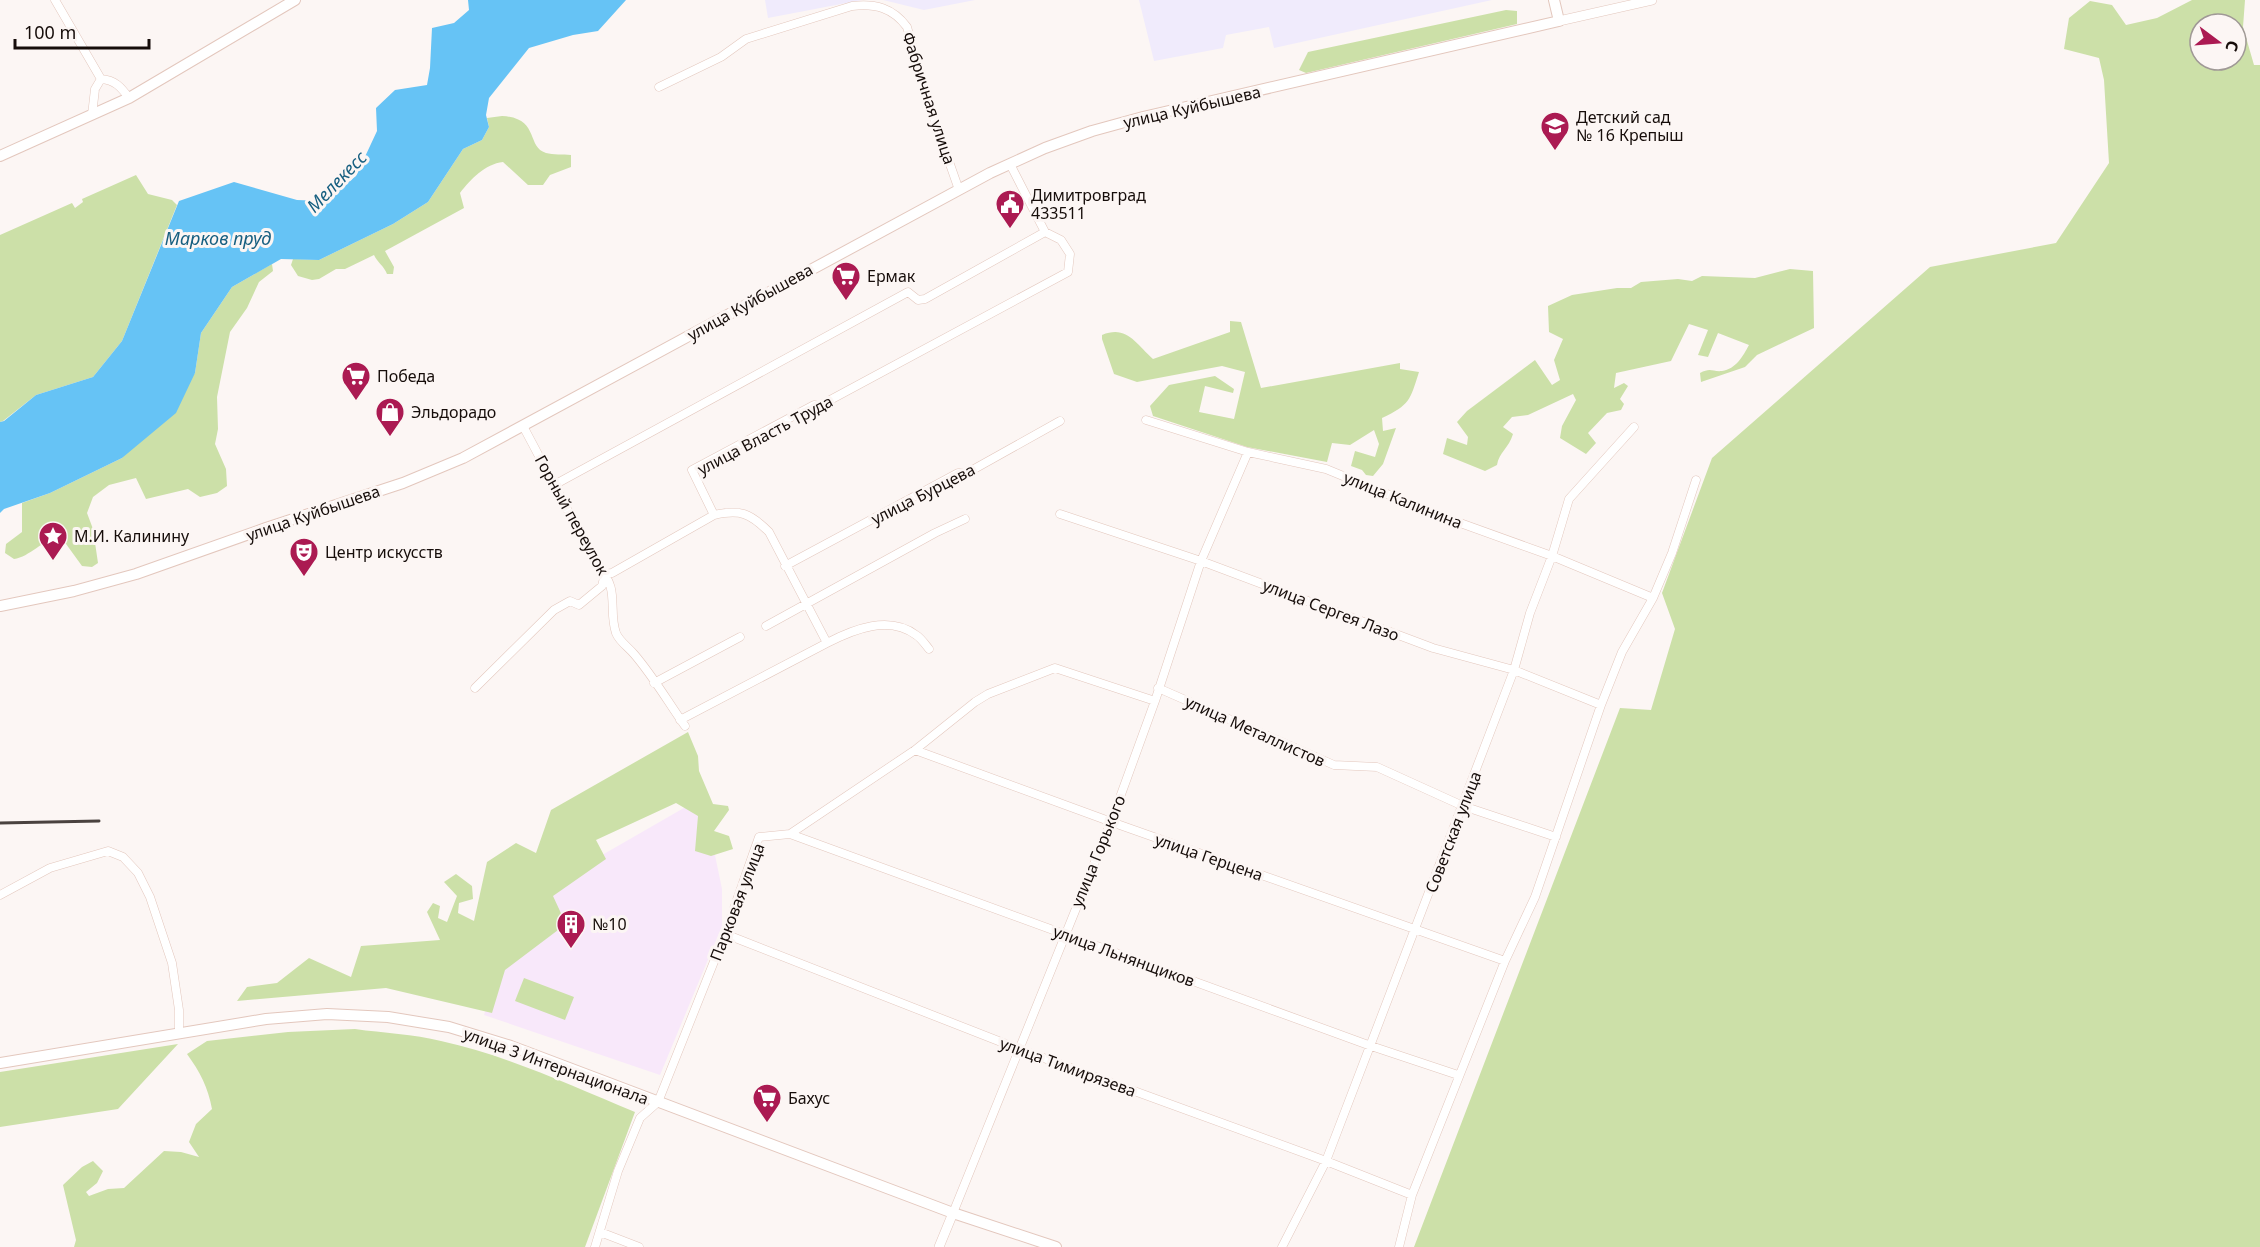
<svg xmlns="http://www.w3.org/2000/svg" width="2260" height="1247" font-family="'Noto Sans',sans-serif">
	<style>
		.industrial { fill: #f0ebfc }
		.education { fill: #f8e8fa }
		.green { fill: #cce0a8; fill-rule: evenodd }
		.water { fill: #66c3f5 }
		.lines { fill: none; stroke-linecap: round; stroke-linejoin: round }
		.minor-casing { stroke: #e3c7bd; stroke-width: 9 }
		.tertiary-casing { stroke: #e3c7bd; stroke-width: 10 }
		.secondary-casing { stroke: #e3c7bd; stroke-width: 12 }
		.minor { stroke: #fff; stroke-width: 8 }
		.tertiary { stroke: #fff; stroke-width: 9 }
		.secondary { stroke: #fff; stroke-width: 10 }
		.rail { stroke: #4a423f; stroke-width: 3 }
		.labels { text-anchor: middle; stroke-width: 6; stroke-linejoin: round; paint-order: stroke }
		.street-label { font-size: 16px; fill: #160d0a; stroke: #fcf6f4 }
		.poi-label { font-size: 16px; fill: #160d0a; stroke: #fcf6f4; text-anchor: start }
		.water-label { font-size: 18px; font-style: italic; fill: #175f80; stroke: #fcf6f4 }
	</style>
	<rect width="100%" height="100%" fill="#fcf6f4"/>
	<path class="industrial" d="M 765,0 L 862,0 L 768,18 Z
		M 883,0 L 975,0 L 924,10 Z
		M 1139,0 L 1492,0 L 1274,48 L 1269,27 L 1226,35 L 1223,48 L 1154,61 Z"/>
	<path class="education" d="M 696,801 L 710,831 L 722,889 L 722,926 L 660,1075 L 484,1015 L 501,962 L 543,889 Z"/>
	<path class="green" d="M 2192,0 L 2245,0 L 2243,27 L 2254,65 L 2260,65 L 2260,1247 L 1414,1247 L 1620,708 L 1651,710 L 1675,629 L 1662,593 L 1712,458 L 1930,267 L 2056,243 L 2109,163 L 2104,80 L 2099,58 L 2064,49 L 2069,18 L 2090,1 L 2112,5 L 2126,25 L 2157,18 ZM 2200,24 L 2236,24 L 2236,60 L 2200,60 Z
		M 1506,10 L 1517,11 L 1517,24 L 1306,73 L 1299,70 L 1308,52 Z
		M 502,116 C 540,118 526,147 546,153 C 553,155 563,154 571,155 L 571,167 L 550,175 L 543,185 L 528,185 L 503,162 C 485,164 471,179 460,193 L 464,208 L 385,251 L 394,267 L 393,274 L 387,274 C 384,266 377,262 374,255 L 345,269 L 336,269 L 319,279 L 312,280 L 298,276 L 291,265 L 293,259 L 319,260 L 393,224 L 428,202 L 463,149 L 482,140 L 489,127 L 487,118 Z
		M 136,175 L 148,194 L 172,200 L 177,205 L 122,341 L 93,377 L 36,395 L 3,421 L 0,422 L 0,235 L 72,203 L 75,208 L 83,202 L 82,199 Z
		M 272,264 L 273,271 L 259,282 L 247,308 L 230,332 L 217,397 L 218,429 L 215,444 L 226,469 L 227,486 L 217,493 L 200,497 L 188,489 L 146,499 L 136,478 L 109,485 L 93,497 L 87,513 L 93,529 L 98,563 L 92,567 L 82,566 L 61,537 C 41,540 30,557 14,559 L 5,553 L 6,544 L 22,532 L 22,503 L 50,493 L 122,458 L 195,373 L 201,333 L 232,287 Z
		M 1790,269 L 1813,271 L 1814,328 L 1757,355 L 1745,367 L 1701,382 L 1700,373 C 1711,367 1712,372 1722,371 C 1736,369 1743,356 1749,345 L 1718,333 L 1708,357 L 1698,355 L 1708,330 L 1689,324 L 1671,361 L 1616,373 L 1614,388 L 1624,383 L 1628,386 L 1620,399 L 1624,404 L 1621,410 L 1607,413 L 1588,433 L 1596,443 L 1586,454 L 1560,438 L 1562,426 L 1576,400 L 1573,394 L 1528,415 L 1512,417 L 1503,427 L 1513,434 C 1509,448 1499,452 1497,465 L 1485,471 L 1443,454 L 1447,438 L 1467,445 L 1468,437 L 1457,422 L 1467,411 L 1535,360 L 1552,385 L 1560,380 L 1554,360 L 1563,339 L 1549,332 L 1548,306 L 1572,295 L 1617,288 L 1631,288 L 1641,282 L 1678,279 L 1692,281 L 1702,276 L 1755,278 Z
		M 1230,321 L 1241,322 L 1261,388 L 1400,363 L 1400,369 L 1419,372 C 1410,400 1410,405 1382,418 L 1383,431 L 1396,428 L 1383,464 L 1373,476 L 1366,475 L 1362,470 L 1351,466 L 1355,451 L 1375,457 L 1379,444 L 1374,430 L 1350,445 L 1332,443 L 1327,462 L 1247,447 L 1153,416 L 1150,406 L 1169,385 L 1215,376 L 1234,389 L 1233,393 L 1205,386 L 1199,412 L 1234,419 L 1245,372 L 1222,366 L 1137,382 L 1114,374 L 1102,339 L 1102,335 C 1127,325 1135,343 1153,359 L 1230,332 Z
		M 688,732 L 698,756 L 699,771 L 713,804 L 728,806 L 729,810 L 714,831 L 729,836 L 733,849 L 711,856 L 695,851 L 698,816 L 676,803 L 596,840 L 606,859 L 553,896 L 566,924 L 505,970 L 492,1013 L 386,988 L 237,1001 L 247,987 L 277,983 L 309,958 L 351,977 L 361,946 L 440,940 L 427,912 L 433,903 L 440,906 L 438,918 L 447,922 L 457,896 L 444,882 L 456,874 L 472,886 L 473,899 L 459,903 L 458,913 L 474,921 L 487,862 L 516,843 L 536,853 L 551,810 Z
		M 524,978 L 574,997 L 565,1020 L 515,1001 Z
		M 355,1029 C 383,1033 414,1034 441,1041 C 509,1056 572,1086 635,1112 L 585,1247 L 74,1247 L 76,1240 L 63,1185 L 82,1167 L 93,1161 L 103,1171 L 97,1183 L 86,1192 L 89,1196 L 108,1189 L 124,1188 L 164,1151 L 181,1152 L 199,1157 L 189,1142 L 196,1124 L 212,1109 C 208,1087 200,1072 187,1054 L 207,1041 L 288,1032 Z
		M 178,1044 L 118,1109 L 0,1127 L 0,1072 Z"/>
	<path class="water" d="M 468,0 L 626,0 L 598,31 L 573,35 L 529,48 L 489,98 L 486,115 L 489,127 L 482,140 L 463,149 L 428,202 L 393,224 L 319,260 L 281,259 L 232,287 L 201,333 L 195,373 L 176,413 L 122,458 L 50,493 L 4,509 L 0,513 L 0,422 L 4,421 L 36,395 L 93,377 L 122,341 L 179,201 L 234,182 L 297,200 L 324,201 L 356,176 L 377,131 L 376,108 L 395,90 L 427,85 L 430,68 L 432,28 L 454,23 L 469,10 Z"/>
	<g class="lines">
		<g class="minor-casing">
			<path id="minor" d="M 55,0 L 101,79 C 115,80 121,87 129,98
				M 659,87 L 721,57 L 746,39 L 852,6 C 875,3 893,8 907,27 L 932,113 L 959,190
				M 92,115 L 95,89 L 101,79
				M 1146,420 L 1248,452 L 1326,469 L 1438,515 L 1552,556 L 1653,598
				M 523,426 L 599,569 C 620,587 608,610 616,633 C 619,641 628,647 634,654 C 653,676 668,702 685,726
				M 554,485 L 908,292 L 918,300 L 925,299 L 1045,232
				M 1060,514 L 1201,561 L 1433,648 L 1514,670 L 1601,705
				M 785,566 L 958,473 L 967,473 L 1060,421
				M 766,626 L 935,533 L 965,519
				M 827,643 C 854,629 889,615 916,635 C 921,638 925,644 929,649
				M 654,683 L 740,637
				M 475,688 L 554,610 L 570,601 L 579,605 L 602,586 L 605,574 L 612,573 L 714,515 L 692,470 L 814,405 L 819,406 L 1068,272 L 1070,254 L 1061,240 L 1045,232 L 1010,164
				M 1158,688 L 1334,765 L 1377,767 L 1463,806 L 1556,837
				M 680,720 L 827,643 L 769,532 C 750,513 740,509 714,515
				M 915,750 L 1117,824 L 1505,961
				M 790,834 L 1371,1046 L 1458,1075
				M 0,895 L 50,868 L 108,851 L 123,857 L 138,873 L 150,897 L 172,963 L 179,1010 L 179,1033
				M 725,934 L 1019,1049 L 1326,1161 L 1412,1195
				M 953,1213 L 1111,822 L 1155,701 L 1201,561 L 1248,452
				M 600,1232 L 639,1247
				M 595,1247 L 618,1171 L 640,1118 L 658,1102 L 725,934 L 759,837 L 790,834 L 915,750 L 975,702 L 988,694 L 1055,668 L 1155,701
				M 1282,1247 L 1326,1161 L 1514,670 L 1530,613 L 1552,556 L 1569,499 L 1634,427
				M 1399,1247 L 1412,1195 L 1505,961 L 1535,897 L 1601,705 L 1622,652 L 1653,598 L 1672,553 L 1696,480"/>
		</g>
		<g class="tertiary-casing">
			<path id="tertiary" d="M 1559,21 L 1652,0
				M 939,1247 L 953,1213"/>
		</g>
		<g class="secondary-casing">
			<path id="secondary" d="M 0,156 L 129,98 L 295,0
				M 0,606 L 74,591 L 136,574 L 266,528 L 403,483 L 463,458 L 990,173 L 1045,148 L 1092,131 L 1143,117 L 1559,21 L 1554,0
				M 0,1063 L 266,1019 L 327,1014 L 388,1017 L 449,1027 L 511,1046 L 953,1213 L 1056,1247"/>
		</g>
		<use href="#minor" class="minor"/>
		<use href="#tertiary" class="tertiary"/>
		<use href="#secondary" class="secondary"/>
		<path class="rail" d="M 0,823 L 99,821"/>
	</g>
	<defs>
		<g id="school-pin" transform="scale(1.5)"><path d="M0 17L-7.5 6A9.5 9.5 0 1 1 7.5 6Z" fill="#ab1a52" stroke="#fcf6f4"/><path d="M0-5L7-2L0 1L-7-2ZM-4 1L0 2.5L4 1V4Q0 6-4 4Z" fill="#fff"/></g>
		<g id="civic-pin" transform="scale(1.5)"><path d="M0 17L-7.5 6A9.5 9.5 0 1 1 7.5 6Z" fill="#ab1a52" stroke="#fcf6f4"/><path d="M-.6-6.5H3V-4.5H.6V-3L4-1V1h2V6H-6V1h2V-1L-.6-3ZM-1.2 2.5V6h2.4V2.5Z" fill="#fff"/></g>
		<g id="supermarket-pin" transform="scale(1.5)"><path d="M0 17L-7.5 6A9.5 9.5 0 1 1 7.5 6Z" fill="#ab1a52" stroke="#fcf6f4"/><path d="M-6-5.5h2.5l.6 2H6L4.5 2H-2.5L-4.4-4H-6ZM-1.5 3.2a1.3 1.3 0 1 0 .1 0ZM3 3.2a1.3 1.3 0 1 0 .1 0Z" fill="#fff"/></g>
		<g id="shop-pin" transform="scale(1.5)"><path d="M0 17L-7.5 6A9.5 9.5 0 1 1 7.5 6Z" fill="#ab1a52" stroke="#fcf6f4"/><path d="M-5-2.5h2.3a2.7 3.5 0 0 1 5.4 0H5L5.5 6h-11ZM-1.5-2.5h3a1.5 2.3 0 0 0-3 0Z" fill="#fff"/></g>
		<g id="sight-pin" transform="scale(1.5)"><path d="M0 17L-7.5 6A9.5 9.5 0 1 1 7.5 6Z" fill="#ab1a52" stroke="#fcf6f4"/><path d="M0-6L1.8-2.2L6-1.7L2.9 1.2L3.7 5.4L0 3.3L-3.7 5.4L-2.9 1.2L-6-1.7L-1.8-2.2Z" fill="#fff"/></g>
		<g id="theatre-pin" transform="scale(1.5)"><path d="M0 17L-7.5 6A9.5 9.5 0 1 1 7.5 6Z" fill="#ab1a52" stroke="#fcf6f4"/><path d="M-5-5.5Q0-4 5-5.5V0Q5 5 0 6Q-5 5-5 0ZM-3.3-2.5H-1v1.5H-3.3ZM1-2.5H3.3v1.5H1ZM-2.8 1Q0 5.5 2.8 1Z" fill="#fff"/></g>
		<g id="building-pin" transform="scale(1.5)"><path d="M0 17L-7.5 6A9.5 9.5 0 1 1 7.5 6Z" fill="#ab1a52" stroke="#fcf6f4"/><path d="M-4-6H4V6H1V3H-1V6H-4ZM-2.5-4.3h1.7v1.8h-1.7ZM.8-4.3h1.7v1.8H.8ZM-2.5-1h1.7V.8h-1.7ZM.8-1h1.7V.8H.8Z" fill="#fff"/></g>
	</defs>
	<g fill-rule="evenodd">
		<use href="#school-pin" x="1555" y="126"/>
		<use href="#civic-pin" x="1010" y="204"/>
		<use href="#supermarket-pin" x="846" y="276"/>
		<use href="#supermarket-pin" x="356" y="376"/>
		<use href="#shop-pin" x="390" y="412"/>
		<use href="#sight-pin" x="53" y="536"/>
		<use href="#theatre-pin" x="304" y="552"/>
		<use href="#building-pin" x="571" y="924"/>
		<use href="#supermarket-pin" x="767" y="1098"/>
	</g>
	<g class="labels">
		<g class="street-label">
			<text transform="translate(929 98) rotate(72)" y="6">Фабричная улица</text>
			<text transform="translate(1192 107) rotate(-13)" y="6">улица Куйбышева</text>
			<text transform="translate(750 302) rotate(-29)" y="6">улица Куйбышева</text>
			<text transform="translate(765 435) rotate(-28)" y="6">улица Власть Труда</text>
			<text transform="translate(923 494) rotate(-27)" y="6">улица Бурцева</text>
			<text transform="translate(1403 500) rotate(22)" y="6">улица Калинина</text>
			<text transform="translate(313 513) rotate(-19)" y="6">улица Куйбышева</text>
			<text transform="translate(572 515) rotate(61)" y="6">Горный переулок</text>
			<text transform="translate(1331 610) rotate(21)" y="6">улица Сергея Лазо</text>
			<text transform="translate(1255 731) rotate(24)" y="6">улица Металлистов</text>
			<text transform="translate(1453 832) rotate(-69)" y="6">Советская улица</text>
			<text transform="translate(1098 851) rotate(-68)" y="6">улица Горького</text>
			<text transform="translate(1209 857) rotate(19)" y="6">улица Герцена</text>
			<text transform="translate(737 902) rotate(-69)" y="6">Парковая улица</text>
			<text transform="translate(1124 956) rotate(20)" y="6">улица Льнянщиков</text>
			<text transform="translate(556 1066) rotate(20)" y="6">улица 3 Интернационала</text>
			<text transform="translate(1068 1067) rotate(20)" y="6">улица Тимирязева</text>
		</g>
		<g class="poi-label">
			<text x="1576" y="123">Детский сад<tspan x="1576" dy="18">№ 16 Крепыш</tspan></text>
			<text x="1031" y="201">Димитровград<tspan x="1031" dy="18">433511</tspan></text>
			<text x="867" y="282">Ермак</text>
			<text x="377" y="382">Победа</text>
			<text x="411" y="418">Эльдорадо</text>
			<text x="74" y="542">М.И. Калинину</text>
			<text x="325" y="558">Центр искусств</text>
			<text x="592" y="930">№10</text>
			<text x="788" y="1104">Бахус</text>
		</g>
		<g class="water-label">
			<text transform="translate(337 182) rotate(-46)" y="6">Мелекесс</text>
			<text x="218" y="245">Марков пруд</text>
		</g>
	</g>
	<g transform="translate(2218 42) rotate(106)"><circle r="28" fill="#fcf6f4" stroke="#a09996" stroke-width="1.5"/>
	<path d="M0-4.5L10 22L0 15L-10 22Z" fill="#ab1a52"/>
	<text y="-9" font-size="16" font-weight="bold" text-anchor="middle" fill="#160d0a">С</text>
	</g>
	<path d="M15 39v9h134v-9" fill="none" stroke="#160d0a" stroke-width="3"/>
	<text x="24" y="39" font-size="18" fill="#160d0a" stroke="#fcf6f4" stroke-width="4.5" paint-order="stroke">100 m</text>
</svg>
